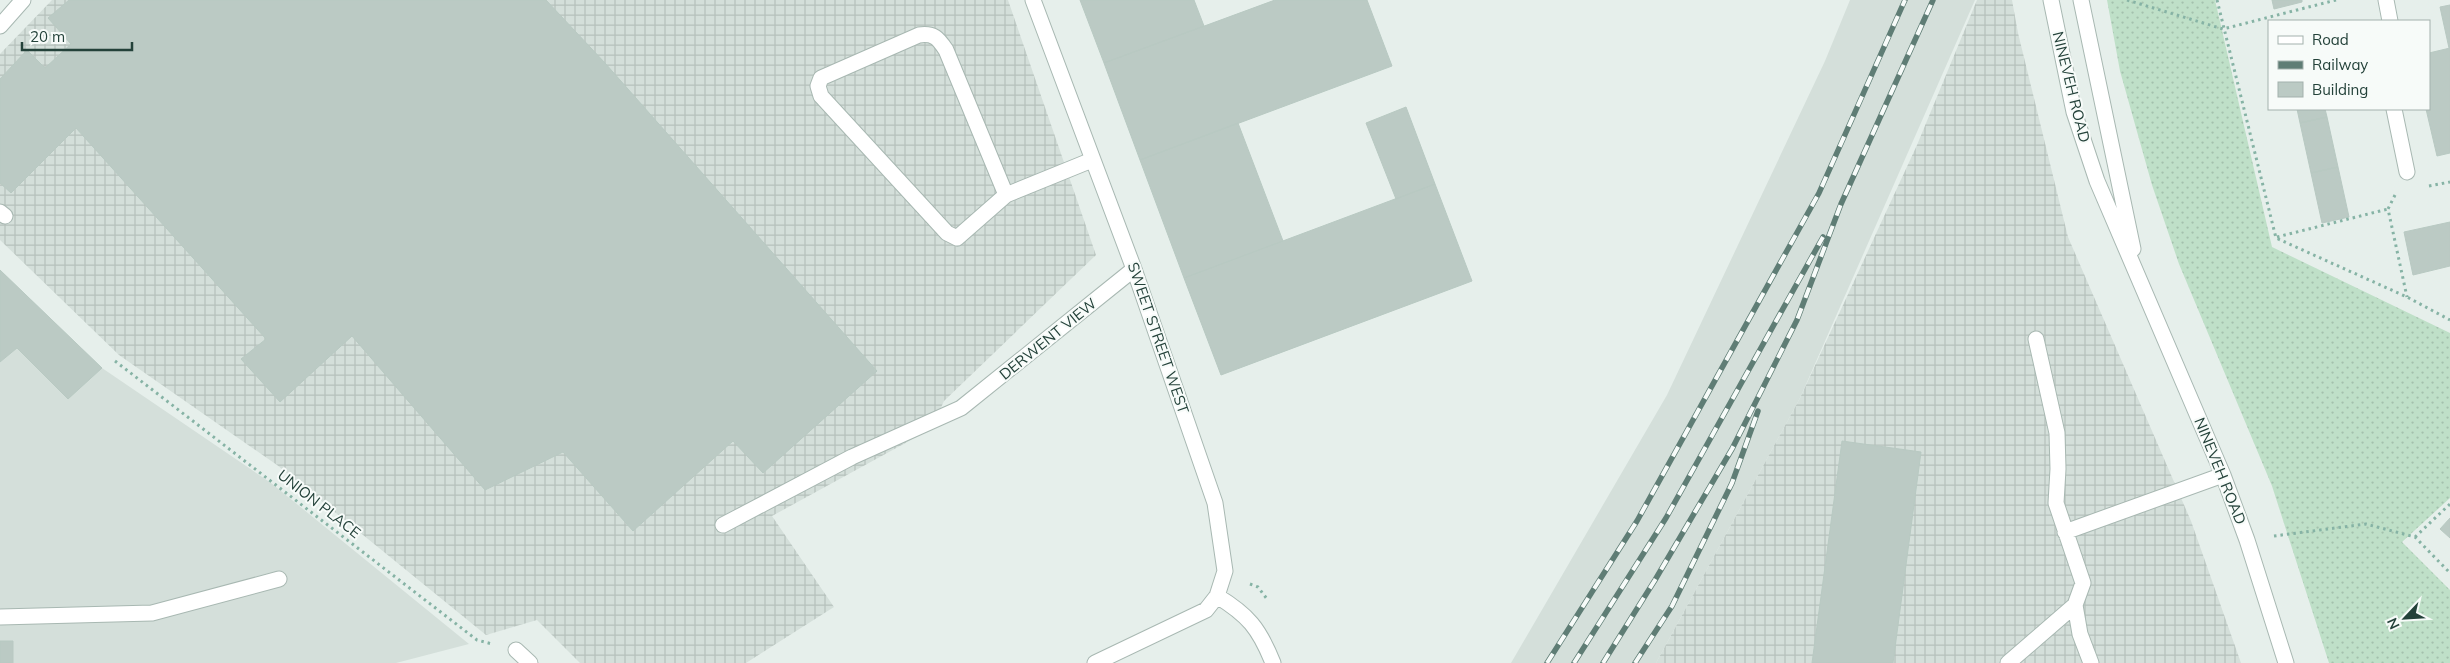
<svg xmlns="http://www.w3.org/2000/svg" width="2450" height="663" font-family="Mulish,sans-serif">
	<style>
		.built { fill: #d4dfda }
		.industrial { fill: url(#industrial-grid) }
		.grass { fill: url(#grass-dots) }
		.building { fill: #bbcac4; stroke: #b8c9c2 }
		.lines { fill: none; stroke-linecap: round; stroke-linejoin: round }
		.minor-casing { stroke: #a8b8b2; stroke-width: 17 }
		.path { stroke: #86b3a5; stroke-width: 3; stroke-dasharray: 2.5 4; stroke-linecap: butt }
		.minor { stroke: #fff; stroke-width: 15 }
		.rail-casing { stroke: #5f7d75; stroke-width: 5.5 }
		.rail { stroke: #f7fbf9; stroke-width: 4; stroke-dasharray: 11; stroke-linecap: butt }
		.labels { text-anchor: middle; stroke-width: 4; stroke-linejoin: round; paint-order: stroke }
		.street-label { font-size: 15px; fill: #24423a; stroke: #f7fbf9 }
	</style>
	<defs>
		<pattern id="industrial-grid" width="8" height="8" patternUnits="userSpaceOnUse" patternTransform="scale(1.25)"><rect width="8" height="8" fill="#d4dfda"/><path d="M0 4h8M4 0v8" fill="none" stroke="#b6c1bc"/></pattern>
		<pattern id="grass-dots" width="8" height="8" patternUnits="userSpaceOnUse" patternTransform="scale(1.25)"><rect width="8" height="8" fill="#bfe0c8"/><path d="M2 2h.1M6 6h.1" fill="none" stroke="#a4c1ad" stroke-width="1.8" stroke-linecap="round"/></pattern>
	</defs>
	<rect width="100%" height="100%" fill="#e6efeb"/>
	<path class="built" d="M 1850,0 L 1975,0 L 1800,398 L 1656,663 L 1511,663 L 1667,395 L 1825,61 Z
		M 0,270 L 102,368 L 271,483 L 469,644 L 396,663 L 0,663 Z"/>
	<path class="industrial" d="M 52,0 L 1008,0 L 1096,255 L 944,401 L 931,429 L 772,516 L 834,607 L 746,663 L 580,663 L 537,620 L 486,635 L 277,465 L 119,355 L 0,240 L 0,54 Z
		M 1977,0 L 2012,0 L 2018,33 L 2068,237 L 2191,521 L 2241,663 L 1656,663 L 1800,398 L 1917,145 Z"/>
	<path class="grass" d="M 2107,0 L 2215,0 L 2272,247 L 2450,333 L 2450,498 L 2402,542 L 2450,590 L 2450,663 L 2329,663 L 2272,486 L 2179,264 L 2152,185 L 2120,71 Z"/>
	<path class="building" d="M 69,0 L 546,0 L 605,63 L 877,371 L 763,473 L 733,441 L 633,531 L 563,452 L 485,490 L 352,336 L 280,402 L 241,359 L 266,339 L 76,128 L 11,193 L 0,183 L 0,79 L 27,50 L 45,68 L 71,44 L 48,18 Z
		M 1080,0 L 1194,0 L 1204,26 L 1104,63 Z
		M 1275,0 L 1367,0 L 1392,66 L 1140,160 L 1104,63 Z
		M 2272,0 L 2302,0 L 2302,2 L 2274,9 Z
		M 2450,5 L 2450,48 L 2449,48 L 2440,7 Z
		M 2450,48 L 2450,153 L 2437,156 L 2426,109 L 2429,109 L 2429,53 Z
		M 1406,107 L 1435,184 L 1396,199 L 1366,123 Z
		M 2297,109 L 2325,109 L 2327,117 L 2300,123 Z
		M 2327,117 L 2338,167 L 2311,173 L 2300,123 Z
		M 1238,123 L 1283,241 L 1184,278 L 1140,160 Z
		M 2338,167 L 2349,217 L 2322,223 L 2311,173 Z
		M 1435,184 L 1472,281 L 1221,375 L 1184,278 Z
		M 2450,222 L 2450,266 L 2413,275 L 2404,232 Z
		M 0,270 L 102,368 L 68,399 L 17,348 L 0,362 Z
		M 1842,441 L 1921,452 L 1893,663 L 1812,663 Z
		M 2450,518 L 2450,538 L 2440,529 Z
		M 0,641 L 13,641 L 13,663 L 0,663 Z"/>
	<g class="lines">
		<g class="minor-casing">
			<path id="minor" d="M 1033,0 L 1134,269 L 1215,503 L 1225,571 L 1217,596 L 1206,610 L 1095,663
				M 2051,0 L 2074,112 L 2097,181 L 2223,475 L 2247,540 L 2286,663
				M 2081,0 L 2133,249
				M 2386,0 L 2390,21
				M 0,26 L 23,0
				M 2394,109 L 2407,172
				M 1006,195 L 946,50 C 938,38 934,33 919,35 L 821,78 L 818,86 L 821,96 L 947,233 L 957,238 L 1006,195 L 1092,160
				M 0,212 L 5,216
				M 2036,339 L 2057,433 L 2058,469 L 2056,503 L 2083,583 L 2075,605 L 2080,634 L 2091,663
				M 723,525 L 852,457 L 961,408 L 1134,269
				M 2065,532 L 2223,475
				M 1217,596 C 1248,615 1259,628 1273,663
				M 0,617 L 152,613 L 279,579
				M 516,650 L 530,663
				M 2008,663 L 2075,605"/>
		</g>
		<path class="path" d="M 2127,0 L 2223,29 L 2336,0
			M 2217,0 L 2276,238 L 2407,297 L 2450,320
			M 2429,186 L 2450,182
			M 2395,195 L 2388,209 L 2407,297
			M 2277,237 L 2388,209
			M 115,361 L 477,640 L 492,644
			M 2274,536 L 2366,524 L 2415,537 L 2450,573
			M 2415,537 L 2450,504
			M 1250,584 L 1258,587 L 1267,599"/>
		<use href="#minor" class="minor"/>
		<g class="rail-casing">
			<path id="rail" d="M 1547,663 L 1637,521 L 1819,193 L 1905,0
				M 1574,663 L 1666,518 L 1823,237
				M 1603,663 L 1655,580 L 1732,449 L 1797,320 L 1841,204 L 1933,0
				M 1635,663 L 1672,606 L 1732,483 L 1758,411"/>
		</g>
		<use href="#rail" class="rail"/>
	</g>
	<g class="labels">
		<g class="street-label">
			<text transform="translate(2071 87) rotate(76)" y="5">NINEVEH ROAD</text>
			<text transform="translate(1158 338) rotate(71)" y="5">SWEET STREET WEST</text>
			<text transform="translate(1048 339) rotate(-39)" y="5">DERWENT VIEW</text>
			<text transform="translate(2220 471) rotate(68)" y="5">NINEVEH ROAD</text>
			<text transform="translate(319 504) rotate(38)" y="5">UNION PLACE</text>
		</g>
	</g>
	<rect x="2268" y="20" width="162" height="90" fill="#f7fbf9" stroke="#a3b1ad"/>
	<rect x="2278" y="36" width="25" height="8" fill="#ffffff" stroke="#a3b1ad"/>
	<text x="2312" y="45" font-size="15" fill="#24423a">Road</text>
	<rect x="2278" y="61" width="25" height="8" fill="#5f7d75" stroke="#a3b1ad"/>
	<text x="2312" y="70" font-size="15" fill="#24423a">Railway</text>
	<rect x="2278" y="82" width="25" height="15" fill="#bbcac4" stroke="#a3b1ad"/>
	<text x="2312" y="95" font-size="15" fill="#24423a">Building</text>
	<g transform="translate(2405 618) rotate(245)" stroke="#f7fbf9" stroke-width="4" paint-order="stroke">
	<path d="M0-4L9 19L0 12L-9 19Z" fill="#24423a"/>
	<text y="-8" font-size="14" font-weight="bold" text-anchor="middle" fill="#24423a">N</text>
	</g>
	<path d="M22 42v8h110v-8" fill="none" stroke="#24423a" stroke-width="2.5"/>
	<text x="30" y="42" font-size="15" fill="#24423a" stroke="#f7fbf9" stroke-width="4" paint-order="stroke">20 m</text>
</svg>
